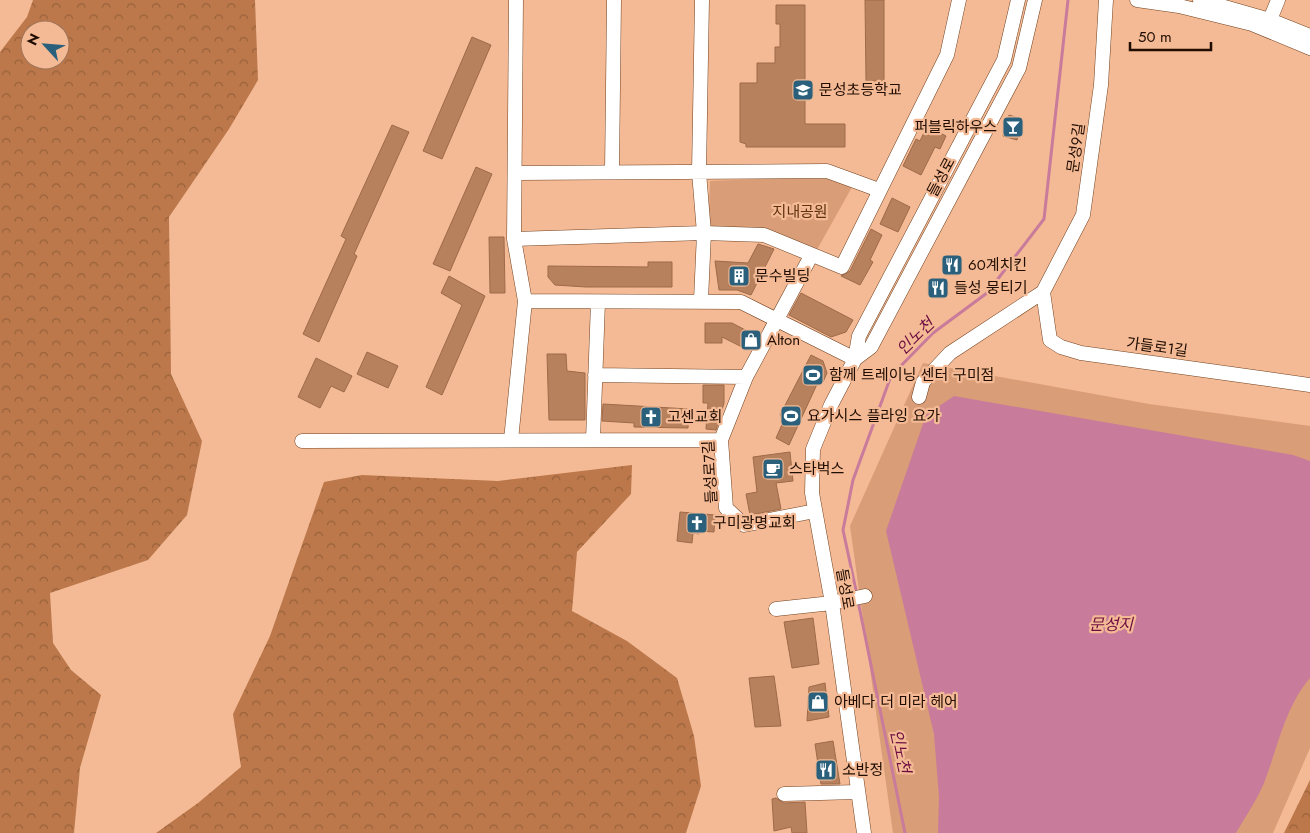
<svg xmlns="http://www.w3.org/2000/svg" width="1310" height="833" font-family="Jost,'Noto Sans KR',sans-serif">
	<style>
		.forest { fill: url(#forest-crowns); fill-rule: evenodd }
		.park { fill: #d99d77 }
		.water { fill: #c97b9b }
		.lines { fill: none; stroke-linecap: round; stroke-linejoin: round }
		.stream { stroke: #c97b9b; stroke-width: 3 }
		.building { fill: #b7815e; stroke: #9f6a48 }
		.minor-casing { stroke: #72411f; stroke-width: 15 }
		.minor { stroke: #fff; stroke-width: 14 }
		.labels { text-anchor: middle; stroke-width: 4.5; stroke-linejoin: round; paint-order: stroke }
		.poi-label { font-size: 15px; fill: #200c01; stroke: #f3ba95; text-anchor: start }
		.street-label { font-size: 15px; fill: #200c01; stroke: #f3ba95 }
		.park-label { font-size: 15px; fill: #5f310e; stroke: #f3ba95 }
		.water-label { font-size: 16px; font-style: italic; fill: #6d0d42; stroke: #f3ba95 }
	</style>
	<defs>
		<pattern id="forest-crowns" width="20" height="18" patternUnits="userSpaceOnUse" patternTransform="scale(1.25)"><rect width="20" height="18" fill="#bc784a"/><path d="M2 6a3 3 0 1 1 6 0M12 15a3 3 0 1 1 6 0" fill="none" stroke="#98613b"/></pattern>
	</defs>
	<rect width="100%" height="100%" fill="#f3ba95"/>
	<path class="forest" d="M 33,0 L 255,0 L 258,80 L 229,129 L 169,217 L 171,374 L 202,441 L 187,515 L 148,560 L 50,593 L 53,643 L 71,670 L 101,695 L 80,768 L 74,833 L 0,833 L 0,52 L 27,17 ZM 30,30 L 60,30 L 60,60 L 30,60 Z
		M 632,465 L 631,494 L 577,552 L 572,611 L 627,641 L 677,678 L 694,736 L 701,786 L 686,833 L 156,833 L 198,803 L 241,767 L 233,714 L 270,636 L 324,482 L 362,475 L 498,481 Z
		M 1310,780 L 1310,833 L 1284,833 Z"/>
	<path class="park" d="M 832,176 L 852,187 L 814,255 L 765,234 L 708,232 L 710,181 Z
		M 923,363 L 1149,404 L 1310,426 L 1310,748 L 1273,833 L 893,833 L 850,526 Z"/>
	<path class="water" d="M 954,396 L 1293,455 L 1310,461 L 1310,678 C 1285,707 1278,747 1264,783 C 1257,800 1245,817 1236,833 L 938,833 L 939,797 L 934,734 L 886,531 L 926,415 Z"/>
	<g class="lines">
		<path class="stream" d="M 857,595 L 843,530 L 853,480 L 891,376 L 933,333 L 987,293 L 1044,219 L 1068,0
			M 858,601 L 905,833"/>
	</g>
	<path class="building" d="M 865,0 L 884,0 L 884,81 L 866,81 Z
		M 776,5 L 805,5 L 805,124 L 845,124 L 845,147 L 746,147 L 746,144 L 740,142 L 740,83 L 757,83 L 757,63 L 775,63 L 775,47 L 780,47 L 780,24 L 776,24 Z
		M 472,37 L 491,45 L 442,159 L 423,151 Z
		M 1009,115 L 1022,119 L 1017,140 L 1003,136 Z
		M 392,125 L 409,132 L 354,254 L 357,256 L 319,342 L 303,334 L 346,239 L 341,236 Z
		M 927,126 L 946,136 L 940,149 L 935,147 L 921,175 L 903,166 L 916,139 L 920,141 Z
		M 476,167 L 492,174 L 450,271 L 433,264 Z
		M 892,198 L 910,207 L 898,232 L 880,224 Z
		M 871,229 L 882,235 L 870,260 L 873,262 L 860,285 L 841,276 L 850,271 Z
		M 489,237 L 504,237 L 505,293 L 490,293 Z
		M 758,244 L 774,249 L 751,295 L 737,290 L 719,290 L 715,261 L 748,263 Z
		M 648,262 L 672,262 L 672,287 L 586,287 L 555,285 L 548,277 L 548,266 L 648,267 Z
		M 449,276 L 485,296 L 442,395 L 426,387 L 462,305 L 441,293 Z
		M 801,293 L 853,320 L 846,332 L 831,337 L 789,315 Z
		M 705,323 L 732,323 L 753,334 L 746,349 L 722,337 L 722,343 L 705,343 Z
		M 367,352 L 398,366 L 388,388 L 357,374 Z
		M 547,354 L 566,354 L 567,371 L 585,373 L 585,420 L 549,420 Z
		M 811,355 L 823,361 L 827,373 L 823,382 L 819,380 L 789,445 L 776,438 L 784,420 L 780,415 Z
		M 316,358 L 352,376 L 344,392 L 331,386 L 320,408 L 298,397 Z
		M 703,385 L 724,385 L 724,403 L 716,430 L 706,429 L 708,403 L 703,403 Z
		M 603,404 L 689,409 L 688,428 L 634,427 L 634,423 L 602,421 Z
		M 790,452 L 793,481 L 776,483 L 781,509 L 750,515 L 746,494 L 757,492 L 753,457 Z
		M 680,512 L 715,515 L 714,532 L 700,531 L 699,534 L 693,533 L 692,543 L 677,541 Z
		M 813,618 L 819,664 L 792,668 L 784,622 Z
		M 774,676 L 781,726 L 755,727 L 749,678 Z
		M 825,683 L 829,717 L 807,721 L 809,687 Z
		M 833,741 L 840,784 L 821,784 L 815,744 Z
		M 776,798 L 784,803 L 805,802 L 807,833 L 792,833 L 791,827 L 774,831 L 772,799 Z"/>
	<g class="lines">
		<g class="minor-casing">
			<path id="minor" d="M 1106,0 L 1101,85 L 1083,215 L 1043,292 L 1050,340 L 1061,347 L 1081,353 L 1310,385
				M 1137,0 L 1179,6 L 1252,24 L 1310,48
				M 1200,0 L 1270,20 L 1310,36
				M 1267,27 L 1278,0
				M 612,172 L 614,0
				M 515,173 L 827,171 L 879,190
				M 514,239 L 704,233 L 764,235 L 842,267 L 947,55 L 959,0
				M 811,256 L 746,377 L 721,440 L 726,508 L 744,525 L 815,511
				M 701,300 L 704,233 L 699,172 L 702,0
				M 525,301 L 741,302 L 855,359
				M 855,359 L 871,347 L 1019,68 L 1035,0
				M 595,375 L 746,377
				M 919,397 L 923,382 L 950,353 L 1043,292
				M 511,440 L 525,301 L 514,239 L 516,0
				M 593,440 L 598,302
				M 302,441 L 721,440
				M 776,609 L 832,603 L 865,596
				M 784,794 L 857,792
				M 864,833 L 832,603 L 812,493 L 813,449 L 831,405 L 855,359 L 859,336 L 1004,60 L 1018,0"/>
		</g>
		<use href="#minor" class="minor"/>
	</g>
	<defs>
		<g id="school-square" transform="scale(1.125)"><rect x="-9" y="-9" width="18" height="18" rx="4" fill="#2a607b" stroke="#f3ba95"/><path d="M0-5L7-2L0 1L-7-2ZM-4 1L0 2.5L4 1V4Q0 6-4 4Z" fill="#fff"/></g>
		<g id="bar-square" transform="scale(1.125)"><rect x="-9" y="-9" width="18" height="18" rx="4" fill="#2a607b" stroke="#f3ba95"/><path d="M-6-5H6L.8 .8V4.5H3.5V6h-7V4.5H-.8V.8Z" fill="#fff"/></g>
		<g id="restaurant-square" transform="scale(1.125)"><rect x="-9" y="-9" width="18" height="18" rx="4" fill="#2a607b" stroke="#f3ba95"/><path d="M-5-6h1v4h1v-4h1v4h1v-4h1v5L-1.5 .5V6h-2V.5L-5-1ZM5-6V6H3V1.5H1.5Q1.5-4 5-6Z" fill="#fff"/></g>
		<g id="building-square" transform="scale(1.125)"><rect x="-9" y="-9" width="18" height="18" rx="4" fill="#2a607b" stroke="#f3ba95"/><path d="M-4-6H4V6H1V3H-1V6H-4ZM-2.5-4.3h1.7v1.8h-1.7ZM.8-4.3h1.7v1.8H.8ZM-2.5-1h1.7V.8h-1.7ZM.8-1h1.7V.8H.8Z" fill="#fff"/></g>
		<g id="shop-square" transform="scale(1.125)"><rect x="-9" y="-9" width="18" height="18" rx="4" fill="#2a607b" stroke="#f3ba95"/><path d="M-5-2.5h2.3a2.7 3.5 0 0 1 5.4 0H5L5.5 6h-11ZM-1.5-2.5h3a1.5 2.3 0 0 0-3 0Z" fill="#fff"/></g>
		<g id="stadium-square" transform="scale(1.125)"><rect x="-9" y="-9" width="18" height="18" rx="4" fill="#2a607b" stroke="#f3ba95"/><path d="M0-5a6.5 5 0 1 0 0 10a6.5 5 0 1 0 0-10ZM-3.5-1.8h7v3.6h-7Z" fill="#fff"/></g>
		<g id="church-square" transform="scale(1.125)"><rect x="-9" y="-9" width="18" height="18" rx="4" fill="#2a607b" stroke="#f3ba95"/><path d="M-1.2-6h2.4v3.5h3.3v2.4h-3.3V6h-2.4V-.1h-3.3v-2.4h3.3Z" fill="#fff"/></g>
		<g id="cafe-square" transform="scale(1.125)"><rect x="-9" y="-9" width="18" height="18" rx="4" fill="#2a607b" stroke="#f3ba95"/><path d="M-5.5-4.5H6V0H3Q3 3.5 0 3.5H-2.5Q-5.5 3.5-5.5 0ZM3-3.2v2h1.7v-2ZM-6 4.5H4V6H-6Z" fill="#fff"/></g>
	</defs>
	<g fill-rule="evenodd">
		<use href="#school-square" x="803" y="90"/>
		<use href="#bar-square" x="1013" y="127"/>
		<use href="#restaurant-square" x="952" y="265"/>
		<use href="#building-square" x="739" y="276"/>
		<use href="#restaurant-square" x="938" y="288"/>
		<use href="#shop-square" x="751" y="340"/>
		<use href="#stadium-square" x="813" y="375"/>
		<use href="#stadium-square" x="791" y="416"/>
		<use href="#church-square" x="651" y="417"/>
		<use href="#cafe-square" x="773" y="469"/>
		<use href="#church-square" x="697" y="523"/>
		<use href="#shop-square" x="818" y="702"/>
		<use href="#restaurant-square" x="826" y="770"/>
	</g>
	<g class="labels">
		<g class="poi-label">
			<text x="819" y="95">문성초등학교</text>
			<text x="997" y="132" text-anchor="end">퍼블릭하우스</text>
			<text x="968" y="270">60계치킨</text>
			<text x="755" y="281">문수빌딩</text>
			<text x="954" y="293">들성 뭉티기</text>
			<text x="767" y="345">Alton</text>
			<text x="829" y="380">함께 트레이닝 센터 구미점</text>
			<text x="807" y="421">요가시스 플라잉 요가</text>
			<text x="667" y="422">고센교회</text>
			<text x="789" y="474">스타벅스</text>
			<text x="713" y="528">구미광명교회</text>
			<text x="834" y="707">아베다 더 미라 헤어</text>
			<text x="842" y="775">소반정</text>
		</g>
		<g class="street-label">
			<text transform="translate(1076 148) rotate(-82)" y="5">문성9길</text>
			<text transform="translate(941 177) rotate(-62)" y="5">들성로</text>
			<text transform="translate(1157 347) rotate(8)" y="5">가들로1길</text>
			<text transform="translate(710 472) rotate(-93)" y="5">들성로7길</text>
			<text transform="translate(845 589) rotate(80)" y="5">들성로</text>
		</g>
		<g class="park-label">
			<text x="800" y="217">지내공원</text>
		</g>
		<g class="water-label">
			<text transform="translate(915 336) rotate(-44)" y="6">인노천</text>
			<text x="1111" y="630">문성지</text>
			<text transform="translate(901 751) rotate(78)" y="6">인노천</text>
		</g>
	</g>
	<g transform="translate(45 45) rotate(296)"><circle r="24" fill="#f3ba95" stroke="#9f745a"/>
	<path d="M0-4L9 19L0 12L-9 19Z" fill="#2a607b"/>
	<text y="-8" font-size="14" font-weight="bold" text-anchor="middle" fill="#200c01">N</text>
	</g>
	<path d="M1130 42v8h81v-8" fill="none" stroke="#200c01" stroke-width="2.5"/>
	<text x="1138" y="42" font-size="15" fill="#200c01" stroke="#f3ba95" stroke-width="4" paint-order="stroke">50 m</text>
</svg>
